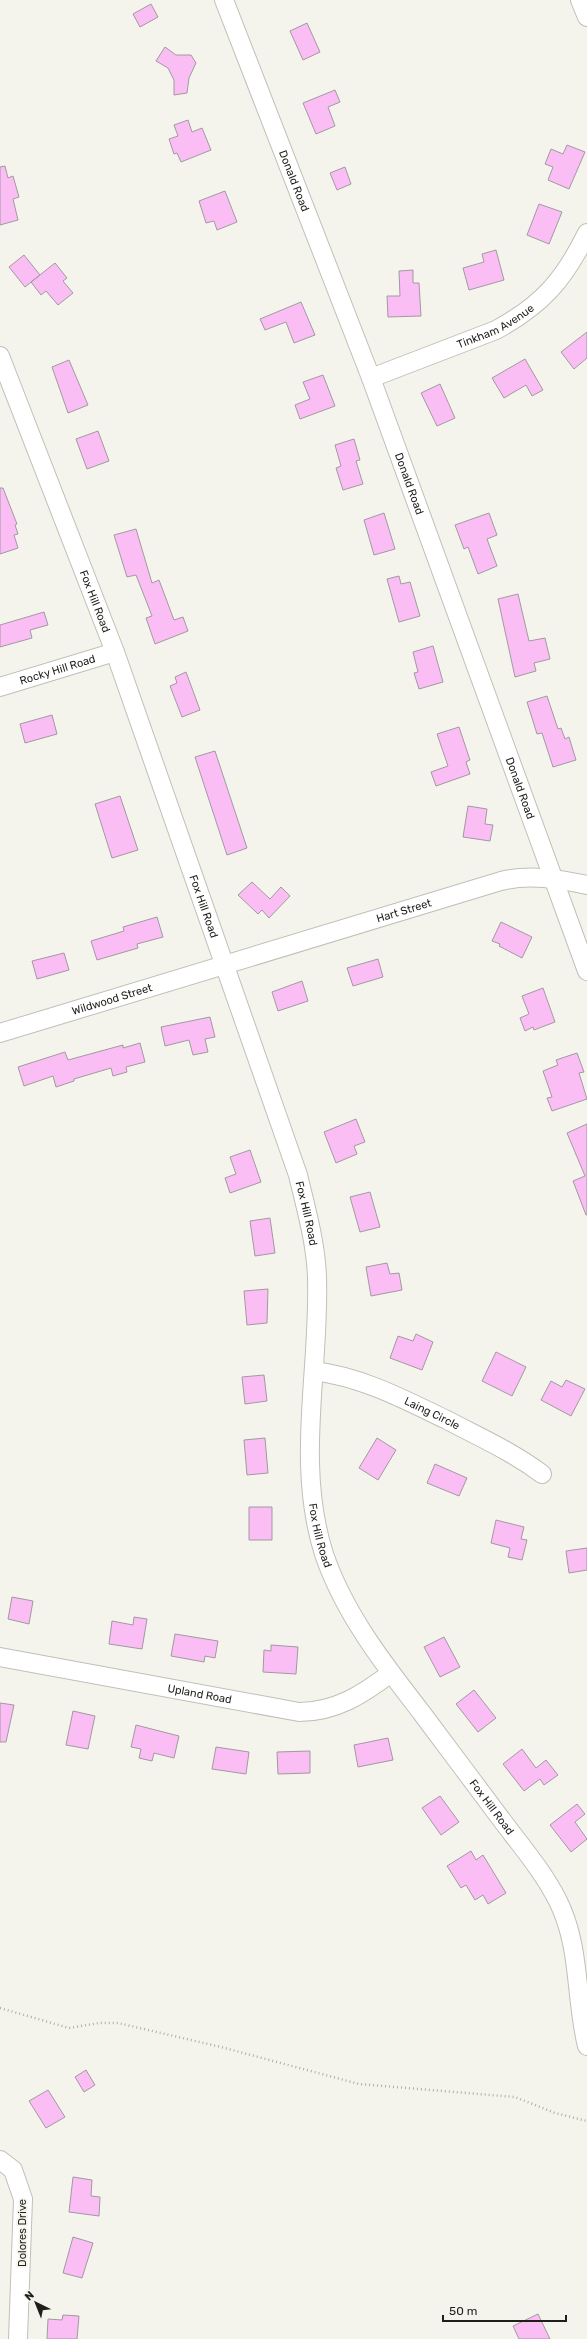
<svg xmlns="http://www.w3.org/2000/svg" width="587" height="2339" font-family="Rubik,sans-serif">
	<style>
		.building { fill: #fabef5; stroke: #a09aa0 }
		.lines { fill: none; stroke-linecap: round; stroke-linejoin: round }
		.minor-casing { stroke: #c0bfb8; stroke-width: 20 }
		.path { stroke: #afaea8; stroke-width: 2.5; stroke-dasharray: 1 3; stroke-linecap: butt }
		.minor { stroke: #fff; stroke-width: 18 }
		.labels { text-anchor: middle; stroke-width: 3.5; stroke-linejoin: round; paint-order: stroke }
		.street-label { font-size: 11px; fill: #1e1e1b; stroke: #f5f4ec }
	</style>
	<rect width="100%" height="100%" fill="#f5f4ec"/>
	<path class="building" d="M 151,4 L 158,17 L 140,27 L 133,14 Z
		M 307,23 L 320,52 L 303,60 L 290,31 Z
		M 165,47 L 176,55 L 191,55 L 196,63 L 189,78 L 187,93 L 174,95 L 174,80 L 168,68 L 156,61 Z
		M 335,90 L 340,102 L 328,107 L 335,126 L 316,134 L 303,103 Z
		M 188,120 L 192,132 L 202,128 L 211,150 L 181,162 L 177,153 L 174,154 L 169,139 L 178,136 L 174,125 Z
		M 567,145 L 585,152 L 569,189 L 548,180 L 553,167 L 545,164 L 551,149 L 563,154 Z
		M 5,166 L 8,178 L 13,176 L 19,197 L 13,199 L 18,220 L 0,225 L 0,167 Z
		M 345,167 L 351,184 L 337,190 L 330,173 Z
		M 225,191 L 237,222 L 217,230 L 214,221 L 206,223 L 199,201 Z
		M 539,204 L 562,212 L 549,244 L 527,235 Z
		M 496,250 L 504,280 L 469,290 L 463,268 L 484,262 L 482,254 Z
		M 24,255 L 40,275 L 25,287 L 9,267 Z
		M 55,263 L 67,278 L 63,281 L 73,293 L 58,305 L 46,291 L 41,295 L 31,282 Z
		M 413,270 L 413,283 L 419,283 L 421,316 L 388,317 L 387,296 L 400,296 L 399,271 Z
		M 301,302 L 315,335 L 294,343 L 286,322 L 265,330 L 260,319 Z
		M 587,332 L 587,358 L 574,369 L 561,352 Z
		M 525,359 L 543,390 L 532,396 L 526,385 L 504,398 L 492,378 Z
		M 69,360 L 88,405 L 68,413 L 52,367 Z
		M 323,375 L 335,406 L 300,419 L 295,405 L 310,399 L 303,382 Z
		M 440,384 L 455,418 L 437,426 L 421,393 Z
		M 98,431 L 109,461 L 87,469 L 76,439 Z
		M 354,439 L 360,460 L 356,461 L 363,484 L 343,490 L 336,468 L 341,466 L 335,445 Z
		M 0,488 L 3,488 L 17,524 L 15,525 L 18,534 L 14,535 L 18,548 L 0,554 Z
		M 384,513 L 395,549 L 374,555 L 364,520 Z
		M 489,513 L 497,535 L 487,539 L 497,566 L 478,574 L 468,547 L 464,549 L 455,525 Z
		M 136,529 L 152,583 L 159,580 L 174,620 L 183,617 L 188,631 L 155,644 L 146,618 L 152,616 L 136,575 L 127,577 L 114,535 Z
		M 399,576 L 401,584 L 410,582 L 420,616 L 399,622 L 387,579 Z
		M 518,594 L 529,641 L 545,638 L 550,659 L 534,663 L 536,671 L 515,677 L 498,599 Z
		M 44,612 L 48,625 L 30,630 L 32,638 L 0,647 L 0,625 Z
		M 433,646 L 443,682 L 419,689 L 414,673 L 418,672 L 413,652 Z
		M 186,672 L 200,710 L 182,717 L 170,686 L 177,683 L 175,677 Z
		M 547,696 L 558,729 L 561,728 L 565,739 L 569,737 L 576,760 L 553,767 L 542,733 L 537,734 L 527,702 Z
		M 52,715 L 57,734 L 25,743 L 20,724 Z
		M 459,727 L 470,760 L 466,762 L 470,774 L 436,786 L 431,772 L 448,766 L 437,734 Z
		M 215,751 L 247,848 L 227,855 L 195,757 Z
		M 120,796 L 138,850 L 112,858 L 95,804 Z
		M 468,806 L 487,809 L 485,824 L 493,825 L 490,841 L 463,837 Z
		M 252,882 L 270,899 L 281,887 L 290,896 L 269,918 L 262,910 L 258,914 L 238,895 Z
		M 157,917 L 163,937 L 137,944 L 138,948 L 97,960 L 91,941 L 124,931 L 123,927 Z
		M 501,922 L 532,937 L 522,958 L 499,946 L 500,944 L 492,941 Z
		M 64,953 L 69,970 L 37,979 L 32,961 Z
		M 378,959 L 383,977 L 353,986 L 347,968 Z
		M 302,981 L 308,1001 L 278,1011 L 272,992 Z
		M 543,988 L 555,1022 L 534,1030 L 533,1027 L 525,1031 L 520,1018 L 529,1014 L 522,996 Z
		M 210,1017 L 215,1037 L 205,1039 L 208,1052 L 193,1055 L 189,1040 L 165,1046 L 161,1027 Z
		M 140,1043 L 145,1062 L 126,1067 L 127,1072 L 113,1076 L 111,1068 L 74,1079 L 74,1081 L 56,1087 L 53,1076 L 24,1086 L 18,1067 L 65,1052 L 68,1060 L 123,1045 L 123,1048 Z
		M 577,1053 L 584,1072 L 579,1073 L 587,1099 L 552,1111 L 547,1098 L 552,1097 L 543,1071 L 558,1065 L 556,1060 Z
		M 356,1119 L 365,1142 L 354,1146 L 357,1154 L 336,1163 L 324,1132 Z
		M 587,1124 L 587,1215 L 586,1215 L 573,1181 L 585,1176 L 567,1133 Z
		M 250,1150 L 261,1182 L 230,1193 L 225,1178 L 236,1174 L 230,1157 Z
		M 370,1192 L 380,1227 L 360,1232 L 350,1197 Z
		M 270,1218 L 275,1253 L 255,1256 L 250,1221 Z
		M 387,1263 L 390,1274 L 399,1273 L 402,1290 L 371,1296 L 366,1267 Z
		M 268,1289 L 267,1323 L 247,1325 L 244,1291 Z
		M 416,1334 L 433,1342 L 422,1370 L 390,1358 L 398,1336 L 413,1341 Z
		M 496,1352 L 526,1367 L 512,1396 L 482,1381 Z
		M 264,1375 L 267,1401 L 245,1404 L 242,1377 Z
		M 566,1380 L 585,1389 L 571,1416 L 541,1400 L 551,1381 L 562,1387 Z
		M 265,1438 L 268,1473 L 247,1475 L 244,1440 Z
		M 377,1438 L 396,1450 L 378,1480 L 359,1468 Z
		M 435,1464 L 467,1478 L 459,1496 L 427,1483 Z
		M 249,1507 L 272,1507 L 272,1540 L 249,1540 Z
		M 496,1520 L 524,1527 L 521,1539 L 527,1540 L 522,1560 L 508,1557 L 510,1548 L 491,1543 Z
		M 587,1548 L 587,1570 L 569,1573 L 566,1551 Z
		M 12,1597 L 33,1601 L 29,1624 L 8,1619 Z
		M 134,1617 L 147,1619 L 142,1649 L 109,1644 L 112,1621 L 133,1625 Z
		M 175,1634 L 218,1641 L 215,1658 L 205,1656 L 204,1662 L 171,1656 Z
		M 444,1637 L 460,1667 L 440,1677 L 424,1647 Z
		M 271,1645 L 298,1647 L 296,1674 L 263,1672 L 264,1650 L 271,1651 Z
		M 474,1690 L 496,1718 L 478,1732 L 456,1704 Z
		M 0,1703 L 14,1705 L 6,1742 L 0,1742 Z
		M 73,1711 L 95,1716 L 88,1749 L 66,1745 Z
		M 136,1725 L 179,1736 L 174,1758 L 154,1753 L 152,1761 L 139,1758 L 141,1749 L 131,1747 Z
		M 388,1738 L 393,1760 L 358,1767 L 354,1745 Z
		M 216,1747 L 249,1752 L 246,1774 L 212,1769 Z
		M 522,1749 L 536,1768 L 546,1760 L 558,1775 L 544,1785 L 540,1779 L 524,1791 L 503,1764 Z
		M 310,1751 L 310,1773 L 278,1774 L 277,1752 Z
		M 440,1796 L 459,1822 L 441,1835 L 422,1808 Z
		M 577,1804 L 585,1814 L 575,1822 L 587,1839 L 571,1852 L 550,1825 Z
		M 471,1851 L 476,1860 L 483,1855 L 506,1893 L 488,1904 L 483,1895 L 475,1900 L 466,1885 L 461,1888 L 447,1866 Z
		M 86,2070 L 95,2085 L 84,2092 L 75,2077 Z
		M 48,2090 L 65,2117 L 46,2128 L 29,2101 Z
		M 73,2177 L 92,2180 L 91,2196 L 100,2197 L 99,2216 L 69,2212 Z
		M 73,2237 L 93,2243 L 82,2278 L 63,2273 Z
		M 538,2314 L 550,2339 L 519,2339 L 513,2326 Z
		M 63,2315 L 79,2316 L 77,2339 L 47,2339 L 48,2319 L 62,2320 Z"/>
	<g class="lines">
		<g class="minor-casing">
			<g id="minor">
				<path id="s1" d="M 224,0 L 371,378 L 587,971"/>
				<path d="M 580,0 L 587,17"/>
				<path id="s2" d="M 0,356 L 115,652 L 298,1175 C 306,1209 316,1243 317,1278 C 320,1370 295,1463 324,1554 C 344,1613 383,1663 421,1712 C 449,1749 476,1786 504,1823 C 523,1848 544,1873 558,1901 C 581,1947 575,1998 587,2046"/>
				<path id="s3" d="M 371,378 L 496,330 C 542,305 564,280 587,233"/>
				<path id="s4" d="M 0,687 L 115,652"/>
				<path id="s5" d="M 0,1033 L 501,881 C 529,874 559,879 587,885"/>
				<path id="s6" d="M 314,1371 C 362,1377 403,1399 447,1420 C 481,1438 511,1451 542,1474"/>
				<path id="s7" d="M 0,1657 L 299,1712 C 336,1712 363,1694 391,1673"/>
				<path d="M 0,2160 L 13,2170 L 23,2199 L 18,2339"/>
			</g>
		</g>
		<path class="path" d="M 0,2008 L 69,2028 L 99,2023 L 118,2023 L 221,2047 L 359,2084 L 515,2097 L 555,2113 L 587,2121"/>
		<use href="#minor" class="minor"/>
	</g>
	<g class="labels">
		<g class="street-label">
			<text dy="4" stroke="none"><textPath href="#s1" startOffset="194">Donald Road</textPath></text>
			<text dy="4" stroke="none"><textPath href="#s3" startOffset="135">Tinkham Avenue</textPath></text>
			<text dy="4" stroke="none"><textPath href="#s1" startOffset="518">Donald Road</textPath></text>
			<text dy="4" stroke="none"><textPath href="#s2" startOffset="263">Fox Hill Road</textPath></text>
			<text dy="4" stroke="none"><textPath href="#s4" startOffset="60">Rocky Hill Road</textPath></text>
			<text dy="4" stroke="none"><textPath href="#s1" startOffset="842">Donald Road</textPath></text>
			<text dy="4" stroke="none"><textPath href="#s2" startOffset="587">Fox Hill Road</textPath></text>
			<text dy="4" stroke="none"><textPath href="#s5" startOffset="422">Hart Street</textPath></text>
			<text dy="4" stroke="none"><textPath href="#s5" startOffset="117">Wildwood Street</textPath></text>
			<text dy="4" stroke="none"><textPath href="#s2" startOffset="911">Fox Hill Road</textPath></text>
			<text dy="4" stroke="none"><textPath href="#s6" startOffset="126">Laing Circle</textPath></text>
			<text dy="4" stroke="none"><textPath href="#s2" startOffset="1235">Fox Hill Road</textPath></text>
			<text dy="4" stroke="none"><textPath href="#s7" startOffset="203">Upland Road</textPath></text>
			<text dy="4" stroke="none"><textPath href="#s2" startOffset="1559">Fox Hill Road</textPath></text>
			<text transform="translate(22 2233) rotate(-90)" y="4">Dolores Drive</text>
		</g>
	</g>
	<g transform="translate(36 2303) rotate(317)" stroke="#f5f4ec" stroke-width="3" paint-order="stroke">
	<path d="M0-3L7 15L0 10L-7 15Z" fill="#1e1e1b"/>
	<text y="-6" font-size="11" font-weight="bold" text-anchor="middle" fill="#1e1e1b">N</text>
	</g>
	<path d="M443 2315v6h123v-6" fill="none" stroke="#1e1e1b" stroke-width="2"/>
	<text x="449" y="2315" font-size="12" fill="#1e1e1b" stroke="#f5f4ec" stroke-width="3" paint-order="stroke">50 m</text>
</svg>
